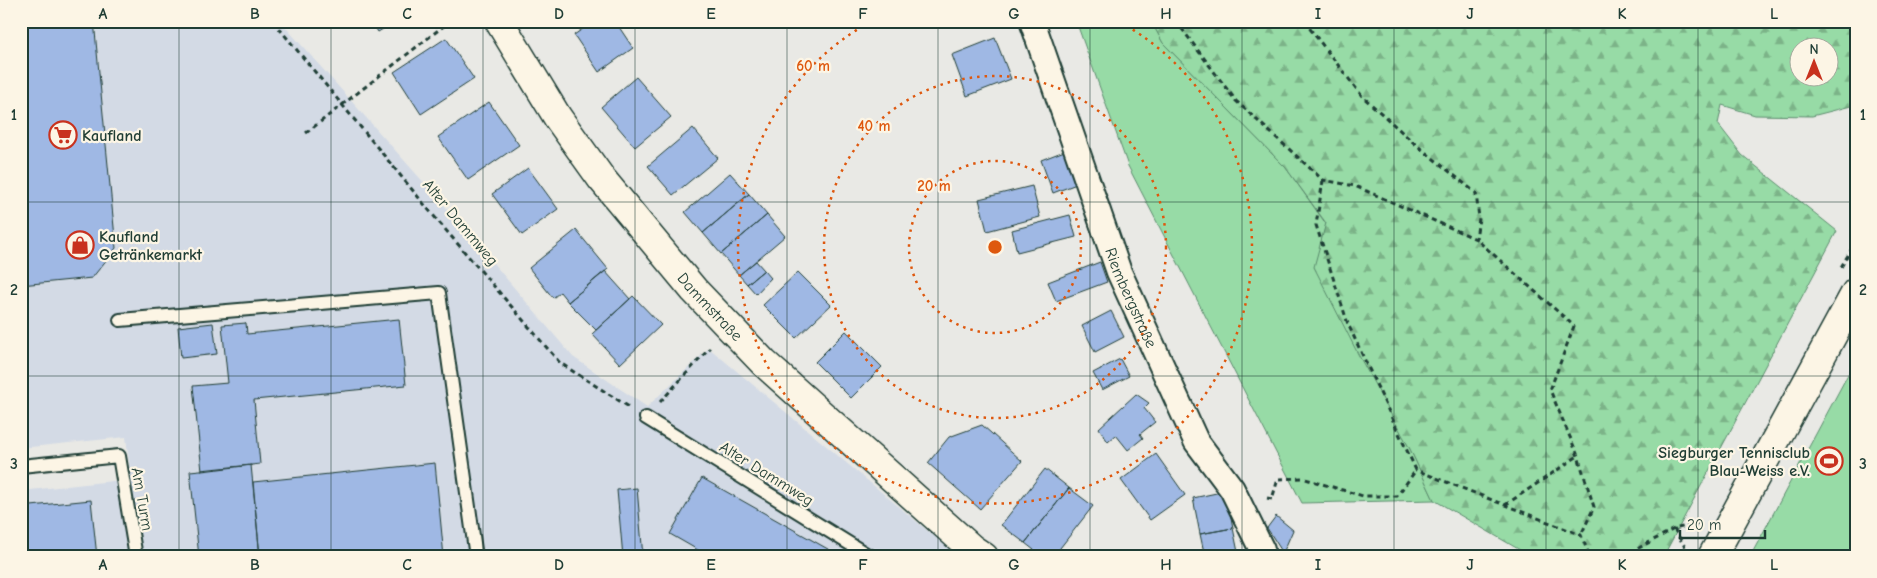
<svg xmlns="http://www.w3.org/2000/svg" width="1877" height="578" font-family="'Comic Neue',sans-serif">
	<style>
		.built { fill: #d3dae5 }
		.green { fill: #97dba6; stroke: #5b8c6d }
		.forest { fill: url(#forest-firs); stroke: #5b8c6d; fill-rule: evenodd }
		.building { fill: #9fb8e4; stroke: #1f3d34 }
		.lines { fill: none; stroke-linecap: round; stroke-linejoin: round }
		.service-casing { stroke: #1f3d34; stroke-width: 16 }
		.minor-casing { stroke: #1f3d34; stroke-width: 28 }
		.tertiary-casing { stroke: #1f3d34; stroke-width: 31 }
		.secondary-casing { stroke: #1f3d34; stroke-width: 31 }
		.path { stroke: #1f3d34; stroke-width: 3; stroke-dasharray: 5 4; stroke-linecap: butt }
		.service { stroke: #fcf5e5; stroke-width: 12 }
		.minor { stroke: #fcf5e5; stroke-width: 24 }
		.tertiary { stroke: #fcf5e5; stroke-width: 28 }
		.secondary { stroke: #fcf5e5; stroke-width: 28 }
		.grid { fill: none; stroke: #1f3d34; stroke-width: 1; stroke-opacity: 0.55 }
		.ring { fill: none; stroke: #de580e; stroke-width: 2.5; stroke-dasharray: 2.5 5 }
		.labels { text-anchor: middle; stroke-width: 4.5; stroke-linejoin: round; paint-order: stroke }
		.poi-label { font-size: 16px; font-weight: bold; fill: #1f3d34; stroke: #fcf5e5; text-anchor: start }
		.street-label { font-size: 16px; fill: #1f3d34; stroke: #fcf5e5 }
		.centre { fill: #de580e; stroke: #fcf5e5; stroke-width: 2.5 }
		.ring-label { font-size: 15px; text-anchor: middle; font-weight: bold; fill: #de580e; stroke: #fcf5e5; stroke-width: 4.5; stroke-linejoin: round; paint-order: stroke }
		.neatline { fill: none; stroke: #1f3d34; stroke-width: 2 }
		.grid-label { font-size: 16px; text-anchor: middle; font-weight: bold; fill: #1f3d34 }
	</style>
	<defs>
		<pattern id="forest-firs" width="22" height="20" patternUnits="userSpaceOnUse" patternTransform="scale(1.25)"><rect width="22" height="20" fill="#97dba6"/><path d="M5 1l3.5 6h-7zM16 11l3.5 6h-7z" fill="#7bb388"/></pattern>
	</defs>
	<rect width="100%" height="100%" fill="#e9e9e5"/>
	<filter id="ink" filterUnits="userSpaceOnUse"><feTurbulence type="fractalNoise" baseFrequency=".02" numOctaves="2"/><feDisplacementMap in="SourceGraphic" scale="10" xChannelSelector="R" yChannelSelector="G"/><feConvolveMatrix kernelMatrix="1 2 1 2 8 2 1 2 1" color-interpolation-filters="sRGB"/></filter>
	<g filter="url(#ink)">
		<path class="built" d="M 21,21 L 280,21 L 443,204 L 573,357 L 647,407 L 709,348 L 959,557 L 21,557 L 21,491 L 131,479 L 126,437 L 21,448 Z"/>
		<path class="green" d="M 1076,21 L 1151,21 L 1163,43 L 1286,168 L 1326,224 L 1315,267 L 1410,449 L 1434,500 L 1302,503 L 1128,166 Z
			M 1856,361 L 1856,557 L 1750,557 L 1853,365 Z"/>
		<path class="forest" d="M 1151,21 L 1856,21 L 1856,109 L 1851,106 L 1812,116 L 1755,115 L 1722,105 L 1718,124 L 1742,155 L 1837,231 L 1663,557 L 1532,557 L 1434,500 L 1410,449 L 1358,354 L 1314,267 L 1326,223 L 1286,168 L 1163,43 ZM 1800,48 L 1830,48 L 1830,78 L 1800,78 Z"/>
		<path class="building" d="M 21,21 L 94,21 L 116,248 L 92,278 L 21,285 Z
			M 371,21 L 396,21 L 378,32 Z
			M 594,21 L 615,21 L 633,48 L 599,72 L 574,35 Z
			M 446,38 L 474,79 L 421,114 L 394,72 Z
			M 995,38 L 1011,79 L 967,96 L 952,55 Z
			M 636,77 L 671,117 L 635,147 L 601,107 Z
			M 489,102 L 519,145 L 468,180 L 438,137 Z
			M 693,128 L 718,158 L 673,195 L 648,166 Z
			M 1067,150 L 1079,183 L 1053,193 L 1041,160 Z
			M 528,168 L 558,209 L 522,235 L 492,194 Z
			M 730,173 L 749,194 L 703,233 L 685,212 Z
			M 1032,186 L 1040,217 L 987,231 L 979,199 Z
			M 749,194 L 767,215 L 721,254 L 703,233 Z
			M 767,215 L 785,236 L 739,275 L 721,254 Z
			M 1070,215 L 1076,237 L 1017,252 L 1012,230 Z
			M 576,230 L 608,269 L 568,302 L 560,292 L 553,298 L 529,268 Z
			M 756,261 L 764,270 L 747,284 L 739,275 Z
			M 1100,262 L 1107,282 L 1056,301 L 1048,282 Z
			M 764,270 L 771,278 L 756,294 L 747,284 Z
			M 605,271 L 630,299 L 596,330 L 568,302 Z
			M 798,272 L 831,305 L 796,338 L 763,305 Z
			M 633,296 L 661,325 L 620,364 L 592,334 Z
			M 1111,311 L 1124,337 L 1095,352 L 1082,326 Z
			M 399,319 L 406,385 L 254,400 L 260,464 L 202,471 L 193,386 L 228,383 L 222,325 L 246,323 L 247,334 Z
			M 213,323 L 217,354 L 181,358 L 178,327 Z
			M 846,331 L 882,367 L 851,398 L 815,362 Z
			M 1120,359 L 1129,376 L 1102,390 L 1093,373 Z
			M 1136,394 L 1149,403 L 1144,408 L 1155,422 L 1140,434 L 1143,438 L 1128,450 L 1116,435 L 1108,442 L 1099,428 Z
			M 982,425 L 1022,461 L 980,509 L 928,463 L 949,437 Z
			M 1156,454 L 1185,495 L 1150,520 L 1121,480 Z
			M 435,463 L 444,557 L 260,557 L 253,482 Z
			M 251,465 L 260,557 L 199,557 L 190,471 Z
			M 1045,469 L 1069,488 L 1025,543 L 1001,525 Z
			M 702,478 L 842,557 L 710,557 L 670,534 Z
			M 637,488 L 643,557 L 623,557 L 617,490 Z
			M 1069,488 L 1093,506 L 1053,557 L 1043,557 L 1025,543 Z
			M 1226,491 L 1233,528 L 1200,534 L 1193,498 Z
			M 91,500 L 97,557 L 21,557 L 21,507 Z
			M 1276,516 L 1293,530 L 1283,553 L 1267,528 Z
			M 1233,528 L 1239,557 L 1205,557 L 1200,534 Z"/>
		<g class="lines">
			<g class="service-casing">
				<path id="service" d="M 120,320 L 439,293 L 476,557
					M 646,418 L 871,557
					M 21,466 L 119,456 L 136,557"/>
			</g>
			<g class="minor-casing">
				<g id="minor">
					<path id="s1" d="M 1032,21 L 1119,272 L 1196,441 L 1232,489 L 1262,550 L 1263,557"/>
				</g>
			</g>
			<g class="tertiary-casing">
				<g id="tertiary">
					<path id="s2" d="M 499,21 L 558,118 L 601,178 L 694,290 L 764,363 L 972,549 L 984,557"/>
				</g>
			</g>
			<g class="secondary-casing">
				<path id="secondary" d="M 1712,557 L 1856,292"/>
			</g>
			<path class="path" d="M 273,21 L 438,221 L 560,363 L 629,407
				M 1176,21 L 1236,101 L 1323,180 L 1355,186 L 1476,239 L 1574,326 L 1550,390 L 1578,456 L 1594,507 L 1581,535
				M 1304,21 L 1362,96 L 1414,143 L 1476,193 L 1479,218 L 1476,239
				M 306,133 L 450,21
				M 1323,180 L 1316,225 L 1348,324 L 1416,470 L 1581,535 L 1590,557
				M 1841,267 L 1856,242
				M 660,402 L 710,348
				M 1267,498 L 1272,499 L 1278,479 L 1302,478 L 1363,496 L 1397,496 L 1416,470
				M 1505,505 L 1578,456
				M 1674,529 L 1685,547
				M 1622,557 L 1674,529 L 1698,523"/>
			<use href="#service" class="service"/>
			<use href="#minor" class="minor"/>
			<use href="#tertiary" class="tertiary"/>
			<use href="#secondary" class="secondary"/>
		</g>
	</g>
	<path class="grid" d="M 179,21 L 179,557M 331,21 L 331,557M 483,21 L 483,557M 635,21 L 635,557M 787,21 L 787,557M 938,21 L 938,557M 1090,21 L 1090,557M 1242,21 L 1242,557M 1394,21 L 1394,557M 1546,21 L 1546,557M 1698,21 L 1698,557M 21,202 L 1856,202M 21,376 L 1856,376"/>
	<g class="ring">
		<circle cx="995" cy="247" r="86"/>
		<circle cx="995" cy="247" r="171"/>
		<path d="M1120 22A257 257 0 1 1 870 22"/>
	</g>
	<defs>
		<g id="supermarket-ring" transform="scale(1.4375)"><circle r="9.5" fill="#fcf5e5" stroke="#c8321e" stroke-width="1.5"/><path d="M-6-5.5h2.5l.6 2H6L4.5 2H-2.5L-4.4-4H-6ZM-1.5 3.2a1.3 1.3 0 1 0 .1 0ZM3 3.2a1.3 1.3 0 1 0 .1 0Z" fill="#c8321e"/></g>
		<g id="shop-ring" transform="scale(1.4375)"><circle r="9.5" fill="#fcf5e5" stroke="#c8321e" stroke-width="1.5"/><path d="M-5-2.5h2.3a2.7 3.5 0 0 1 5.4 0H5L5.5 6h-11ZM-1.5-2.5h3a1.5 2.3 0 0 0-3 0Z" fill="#c8321e"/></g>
		<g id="stadium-ring" transform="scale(1.4375)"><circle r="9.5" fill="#fcf5e5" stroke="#c8321e" stroke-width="1.5"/><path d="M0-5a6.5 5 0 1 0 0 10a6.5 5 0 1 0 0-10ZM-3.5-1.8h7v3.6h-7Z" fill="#c8321e"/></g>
	</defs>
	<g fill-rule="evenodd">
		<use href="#supermarket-ring" x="63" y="135"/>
		<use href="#shop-ring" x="80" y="245"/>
		<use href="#stadium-ring" x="1829" y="461"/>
	</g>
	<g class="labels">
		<g class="poi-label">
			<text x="82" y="141">Kaufland</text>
			<text x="99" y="242">Kaufland<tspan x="99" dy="18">Getränkemarkt</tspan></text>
			<text x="1810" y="458" text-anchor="end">Siegburger Tennisclub<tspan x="1810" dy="18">Blau-Weiss e.V.</tspan></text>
		</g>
		<g class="street-label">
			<text transform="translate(461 222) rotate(50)" y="6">Alter Dammweg</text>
			<text dy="6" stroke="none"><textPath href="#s1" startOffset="294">Riembergstraße</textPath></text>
			<text dy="6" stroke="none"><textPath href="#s2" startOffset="356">Dammstraße</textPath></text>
			<text transform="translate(767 473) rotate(32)" y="6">Alter Dammweg</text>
			<text transform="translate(143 499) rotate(80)" y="6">Am Turm</text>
		</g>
	</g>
	<circle cx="995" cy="247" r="8" class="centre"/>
	<g class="ring-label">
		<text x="813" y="71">60 m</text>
		<text x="874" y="131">40 m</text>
		<text x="934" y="191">20 m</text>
	</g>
	<rect width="1877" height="578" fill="none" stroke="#fcf5e5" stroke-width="55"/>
	<g transform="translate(1814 62)"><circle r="24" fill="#fcf5e5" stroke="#a4ab9e"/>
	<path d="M0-4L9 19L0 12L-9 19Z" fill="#c8321e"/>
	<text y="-8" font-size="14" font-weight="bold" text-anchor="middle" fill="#1f3d34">N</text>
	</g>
	<path d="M1680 530v8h85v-8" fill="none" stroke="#1f3d34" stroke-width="2.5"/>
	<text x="1687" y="530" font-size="15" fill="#1f3d34" stroke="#fcf5e5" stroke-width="4" paint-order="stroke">20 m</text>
	<rect x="28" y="28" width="1822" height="522" class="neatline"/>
	<g class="grid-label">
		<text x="103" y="19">A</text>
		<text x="255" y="19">B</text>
		<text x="407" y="19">C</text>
		<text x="559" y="19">D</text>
		<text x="711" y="19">E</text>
		<text x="863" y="19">F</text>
		<text x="1014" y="19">G</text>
		<text x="1166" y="19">H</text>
		<text x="1318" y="19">I</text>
		<text x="1470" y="19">J</text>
		<text x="1622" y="19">K</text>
		<text x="1774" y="19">L</text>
		<text x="14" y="120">1</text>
		<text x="1863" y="120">1</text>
		<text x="14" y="295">2</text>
		<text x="1863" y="295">2</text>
		<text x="14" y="469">3</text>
		<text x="1863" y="469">3</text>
		<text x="103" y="570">A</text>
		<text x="255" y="570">B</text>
		<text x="407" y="570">C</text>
		<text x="559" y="570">D</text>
		<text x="711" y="570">E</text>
		<text x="863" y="570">F</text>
		<text x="1014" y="570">G</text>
		<text x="1166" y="570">H</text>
		<text x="1318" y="570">I</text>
		<text x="1470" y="570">J</text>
		<text x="1622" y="570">K</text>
		<text x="1774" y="570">L</text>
	</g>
</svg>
